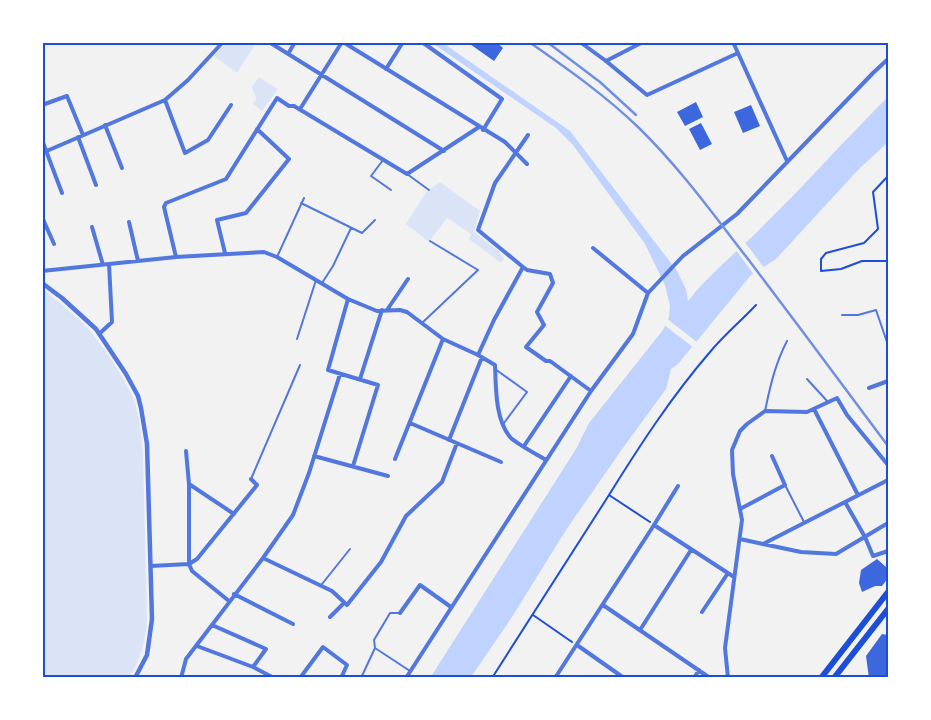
<svg xmlns="http://www.w3.org/2000/svg" width="931" height="720" font-family="'Fira Sans Condensed',sans-serif">
	<style>
		.green { fill: #dbe4f7 }
		.water { fill: #bfd3fe }
		.pier { fill: #f2f2f2 }
		.building { fill: #3d67dc }
		.lines { fill: none; stroke-linecap: round; stroke-linejoin: round }
		.path { stroke: #1d4ed8; stroke-width: 2 }
		.service { stroke: #5277de; stroke-width: 2 }
		.minor { stroke: #5277de; stroke-width: 4 }
		.tertiary { stroke: #5277de; stroke-width: 4.5 }
		.trunk { stroke: #1d4ed8; stroke-width: 6 }
		.rail { stroke: #7290e2; stroke-width: 2.5 }
		.neatline { fill: none; stroke: #1d4ed8; stroke-width: 2 }
	</style>
	<rect width="100%" height="100%" fill="#f2f2f2"/>
	<path class="green" d="M 226,43 L 256,43 L 237,73 L 214,56 Z
		M 259,77 L 278,89 L 262,111 L 253,104 L 256,98 L 252,87 Z
		M 440,182 L 480,211 L 474,232 L 499,251 L 504,259 L 501,263 L 469,239 L 471,234 L 447,218 L 429,242 L 406,224 L 426,192 Z
		M 43,289 C 59,303 78,317 92,333 C 107,352 129,384 136,406 C 140,423 142,440 143,456 L 147,621 C 145,641 141,660 129,677 L 43,677 Z"/>
	<path class="water" d="M 432,43 L 443,43 L 570,131 L 677,271 L 686,289 L 688,301 C 711,272 741,249 767,222 C 808,182 846,138 887,98 L 888,92 L 888,142 L 858,170 L 776,259 L 751,275 L 678,364 L 671,369 L 666,389 L 620,452 L 566,530 L 512,617 L 471,677 L 430,678 L 576,449 L 589,423 L 663,330 L 669,317 L 670,306 L 665,285 L 645,244 L 573,145 L 556,128 Z"/>
	<path class="pier" d="M 744,241 L 765,269 L 755,276 L 735,249 Z
		M 666,318 L 698,343 L 694,348 L 663,324 Z"/>
	<path class="building" d="M 467,42 L 496,42 L 503,48 L 494,61 Z
		M 696,102 L 703,117 L 685,126 L 677,112 Z
		M 751,105 L 760,126 L 743,133 L 734,112 Z
		M 701,123 L 712,144 L 700,150 L 689,129 Z
		M 877,559 L 886,567 L 888,578 L 882,586 L 875,586 L 862,592 L 859,583 L 861,570 Z
		M 882,634 L 888,635 L 888,678 L 869,678 L 866,656 Z"/>
	<g class="lines">
		<path class="path" d="M 888,176 L 873,192 L 878,229 L 864,243 L 826,253 L 821,259 L 821,271 L 841,269 L 862,261 L 888,261
			M 609,495 C 640,445 672,396 710,352 C 724,335 741,321 756,305
			M 533,615 L 572,642
			M 492,678 L 609,495 L 650,522"/>
		<path class="service" d="M 383,160 L 371,176 L 391,190
			M 407,174 L 429,190
			M 301,203 L 362,233 L 375,220
			M 277,257 L 304,198
			M 322,283 L 333,266 L 351,228
			M 842,315 L 858,315 L 876,310 L 888,345
			M 422,323 L 478,270 L 430,241
			M 297,339 L 316,280
			M 495,369 L 527,392 L 504,423
			M 807,379 L 828,402
			M 765,411 C 770,387 775,364 787,341
			M 251,479 L 300,365
			M 785,485 L 804,522
			M 322,584 L 350,549
			M 375,648 L 410,671
			M 361,678 L 375,648 L 374,640 L 390,613 L 400,613"/>
		<path class="minor" d="M 269,42 L 444,151
			M 343,42 L 505,142 L 527,164
			M 422,42 L 502,99 L 483,130
			M 580,42 L 606,61 L 647,95 L 738,53
			M 733,42 L 787,161
			M 288,54 L 295,42
			M 606,61 L 643,42
			M 386,69 L 403,42
			M 165,100 L 185,153 L 208,140 L 231,105
			M 42,105 L 67,96 L 83,135
			M 300,109 L 342,42
			M 105,125 L 122,168
			M 528,135 L 495,183 L 478,230 L 523,267 L 494,320 L 478,355 L 495,365 C 496,387 495,419 510,437 C 515,443 538,455 546,460
			M 78,137 L 96,185
			M 42,140 L 62,193
			M 42,153 L 165,100 L 188,80 L 223,42
			M 42,217 L 54,244
			M 129,222 L 138,261
			M 92,227 L 103,265
			M 593,248 L 648,293
			M 225,253 L 217,220 L 246,213 L 289,159 L 257,129
			M 176,257 L 164,207 L 166,203 L 226,179 L 277,98 L 289,106 L 294,106 L 407,174 L 479,127
			M 523,267 L 527,270 L 550,274 L 553,283 L 537,312 L 544,325 L 526,347 L 546,361 L 550,361 L 591,391
			M 42,271 L 176,257 L 264,252 L 277,257 L 348,299 L 377,311 L 400,310 L 407,312 L 443,339 L 478,355
			M 348,299 L 328,370 L 378,385 L 353,466
			M 387,310 L 408,279
			M 99,334 L 112,322 L 109,264
			M 360,379 L 382,310
			M 869,388 L 888,381
			M 814,409 L 858,495
			M 410,423 L 501,462
			M 449,440 L 482,357
			M 524,446 L 571,376
			M 186,451 L 189,484 L 189,564 L 192,571 L 229,601
			M 314,456 L 388,476
			M 395,459 L 443,339
			M 189,484 L 234,514
			M 845,502 L 865,537 L 873,556 L 888,551
			M 740,509 L 785,485 L 772,456
			M 654,525 L 678,486
			M 740,539 L 763,544 L 888,480
			M 763,544 L 801,552 L 836,554 L 888,523
			M 263,558 L 332,591 L 347,605 L 381,562 L 406,516 L 442,482 L 457,443
			M 151,566 L 189,564 L 197,559 L 257,485 L 251,479
			M 234,594 L 293,624
			M 603,605 L 710,678
			M 702,612 L 728,573
			M 400,613 L 420,585 L 451,607
			M 330,617 L 344,603
			M 212,625 L 266,649 L 253,667
			M 640,630 L 691,550
			M 577,645 L 624,678
			M 197,646 L 253,667 L 274,678
			M 181,678 L 186,659 L 263,558 L 293,515 L 309,473 L 340,374
			M 300,678 L 323,647 L 347,665 L 341,678
			M 406,678 L 591,391 L 633,334 L 648,293 L 683,256 L 737,214 L 873,73 L 888,59
			M 555,678 L 654,525 L 734,577
			M 694,678 L 699,670
			M 728,678 L 725,648 L 742,520 L 733,474 L 732,450 L 740,431 L 747,424 L 765,411 L 807,412 L 837,398 L 847,415 L 888,465"/>
		<path class="tertiary" d="M 42,283 L 62,298 L 96,329 L 126,374 L 138,396 L 141,408 L 147,444 L 152,619 L 147,655 L 135,678"/>
		<path class="trunk" d="M 821,678 L 888,592
			M 834,678 L 888,609"/>
		<path class="rail" d="M 529,42 C 568,69 606,96 639,128 C 680,168 713,214 748,259 C 795,321 842,384 888,446
			M 547,42 L 600,82 L 636,115"/>
	</g>
	<rect width="931" height="720" fill="none" stroke="#ffffff" stroke-width="88"/>
	<rect x="44" y="44" width="843" height="632" class="neatline"/>
</svg>
